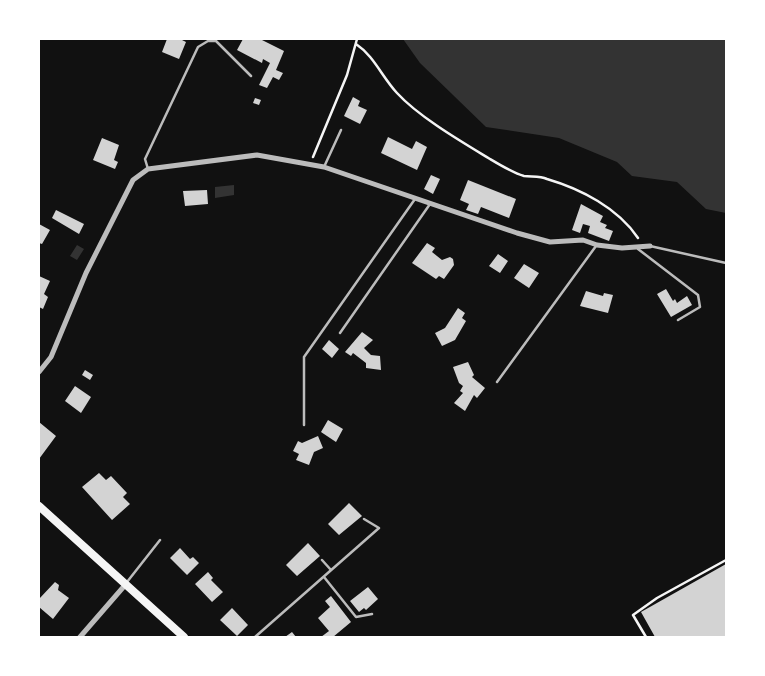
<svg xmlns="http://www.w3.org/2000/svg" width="765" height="676" font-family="'Work Sans',sans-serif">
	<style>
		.water { fill: #333 }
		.building { fill: #d3d3d3 }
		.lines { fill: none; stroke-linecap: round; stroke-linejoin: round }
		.path { stroke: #f5f5f5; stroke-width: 2.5 }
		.service { stroke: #bcbcbc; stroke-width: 2.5 }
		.minor { stroke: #bcbcbc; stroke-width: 5 }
		.secondary { stroke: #f5f5f5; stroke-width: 8 }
	</style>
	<rect width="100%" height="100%" fill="#111"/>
	<path class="water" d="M 403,39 L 726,39 L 726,213 L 706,209 L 677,182 L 632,176 L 617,162 L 559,138 L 486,127 L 420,63 Z
		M 234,185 L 234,195 L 215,198 L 215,187 Z
		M 77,245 L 84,249 L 77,260 L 70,256 Z"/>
	<path class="building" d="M 167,39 L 180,39 L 186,42 L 179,59 L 162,52 Z
		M 243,39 L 260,39 L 284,51 L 276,70 L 283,73 L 279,80 L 273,77 L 267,88 L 259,85 L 270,63 L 263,59 L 262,63 L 237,50 Z
		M 353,97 L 360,101 L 358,106 L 367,110 L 360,124 L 344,116 Z
		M 255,98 L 261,100 L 259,105 L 253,103 Z
		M 388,137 L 412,149 L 416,141 L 427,147 L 417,170 L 381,153 Z
		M 102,138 L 119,145 L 114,160 L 118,162 L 115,169 L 93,160 Z
		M 431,175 L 440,179 L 433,194 L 424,189 Z
		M 468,180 L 516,199 L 509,218 L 481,207 L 478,214 L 466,210 L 469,204 L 460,200 Z
		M 207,190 L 208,204 L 185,206 L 183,191 Z
		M 581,204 L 603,216 L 600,222 L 607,225 L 605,228 L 613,231 L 609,241 L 588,233 L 590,226 L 583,224 L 580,233 L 572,230 Z
		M 56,210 L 84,224 L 79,234 L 52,218 Z
		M 39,224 L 50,230 L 42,244 L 39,243 Z
		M 427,243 L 435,248 L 432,252 L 442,260 L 450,257 L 453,259 L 454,265 L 444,279 L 439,276 L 436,279 L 412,263 Z
		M 498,254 L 508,261 L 500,273 L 489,266 Z
		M 524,264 L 539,273 L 529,288 L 514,278 Z
		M 39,276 L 50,281 L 44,294 L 48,297 L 43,309 L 39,307 Z
		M 666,289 L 673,301 L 675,299 L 677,303 L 687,296 L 692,305 L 671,317 L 657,294 Z
		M 586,291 L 603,296 L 604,293 L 613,295 L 608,313 L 580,306 Z
		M 458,308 L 465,313 L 462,318 L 466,321 L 455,340 L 442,346 L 435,333 L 445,328 Z
		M 362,332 L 373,340 L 364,348 L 371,355 L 380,356 L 381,370 L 366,368 L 366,363 L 353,353 L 351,356 L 345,352 Z
		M 329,340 L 339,349 L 332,358 L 322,349 Z
		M 468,362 L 474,375 L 472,377 L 485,388 L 477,398 L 474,395 L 465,411 L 454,403 L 463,393 L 460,391 L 463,386 L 459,383 L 453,367 Z
		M 85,370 L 93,375 L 90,380 L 82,375 Z
		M 75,386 L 91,397 L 81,413 L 65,401 Z
		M 328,420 L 343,429 L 336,442 L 321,432 Z
		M 39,422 L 56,436 L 39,459 Z
		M 318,436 L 323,448 L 314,452 L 309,465 L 296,460 L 299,454 L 293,451 L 298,441 L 302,443 Z
		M 99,473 L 106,480 L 111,476 L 127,493 L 123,497 L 130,504 L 112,520 L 82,487 Z
		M 349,503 L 362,516 L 339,535 L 328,524 Z
		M 308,543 L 320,556 L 297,576 L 286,565 Z
		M 180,548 L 190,559 L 193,557 L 199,563 L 187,575 L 170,558 Z
		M 726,564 L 726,637 L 655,637 L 641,612 Z
		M 208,572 L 213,578 L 211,580 L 223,592 L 212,602 L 195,584 Z
		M 55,582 L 59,585 L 58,590 L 69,598 L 53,619 L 39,607 L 39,599 Z
		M 368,587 L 378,599 L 366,610 L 364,608 L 359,612 L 350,601 Z
		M 331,596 L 351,622 L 333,637 L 321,637 L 329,631 L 318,618 L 330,607 L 325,601 Z
		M 232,608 L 248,625 L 237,636 L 220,620 Z
		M 292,632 L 296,637 L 285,637 Z"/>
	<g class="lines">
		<path class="path" d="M 356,44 C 374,56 382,77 397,93 C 419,117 462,142 490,159 C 500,165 513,173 524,176 C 532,177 540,176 547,179 C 581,189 618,208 638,238
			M 313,157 L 347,75 L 357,39
			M 646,637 L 633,615 L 657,598 L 726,560"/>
		<path class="service" d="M 324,167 L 341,130
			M 148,169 L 145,159 L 198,47 L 208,41 L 216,41 L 251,76
			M 650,246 L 726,263
			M 638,249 L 698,295 L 700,307 L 678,320
			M 340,333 L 430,204
			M 497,382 L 596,246
			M 304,425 L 304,357 L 415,199
			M 322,560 L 331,570
			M 324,577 L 356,617 L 372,614
			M 127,582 L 160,540
			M 255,637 L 379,528 L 364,519"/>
		<path class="minor" d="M 39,372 L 51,357 L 86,273 L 133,180 L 148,169 L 257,155 L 324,167 L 517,233 L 550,242 L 583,240 L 597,245 L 622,248 L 650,246
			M 80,637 L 126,584"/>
		<path class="secondary" d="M 39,506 L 184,637"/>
	</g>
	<rect width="765" height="676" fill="none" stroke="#ffffff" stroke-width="80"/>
</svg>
